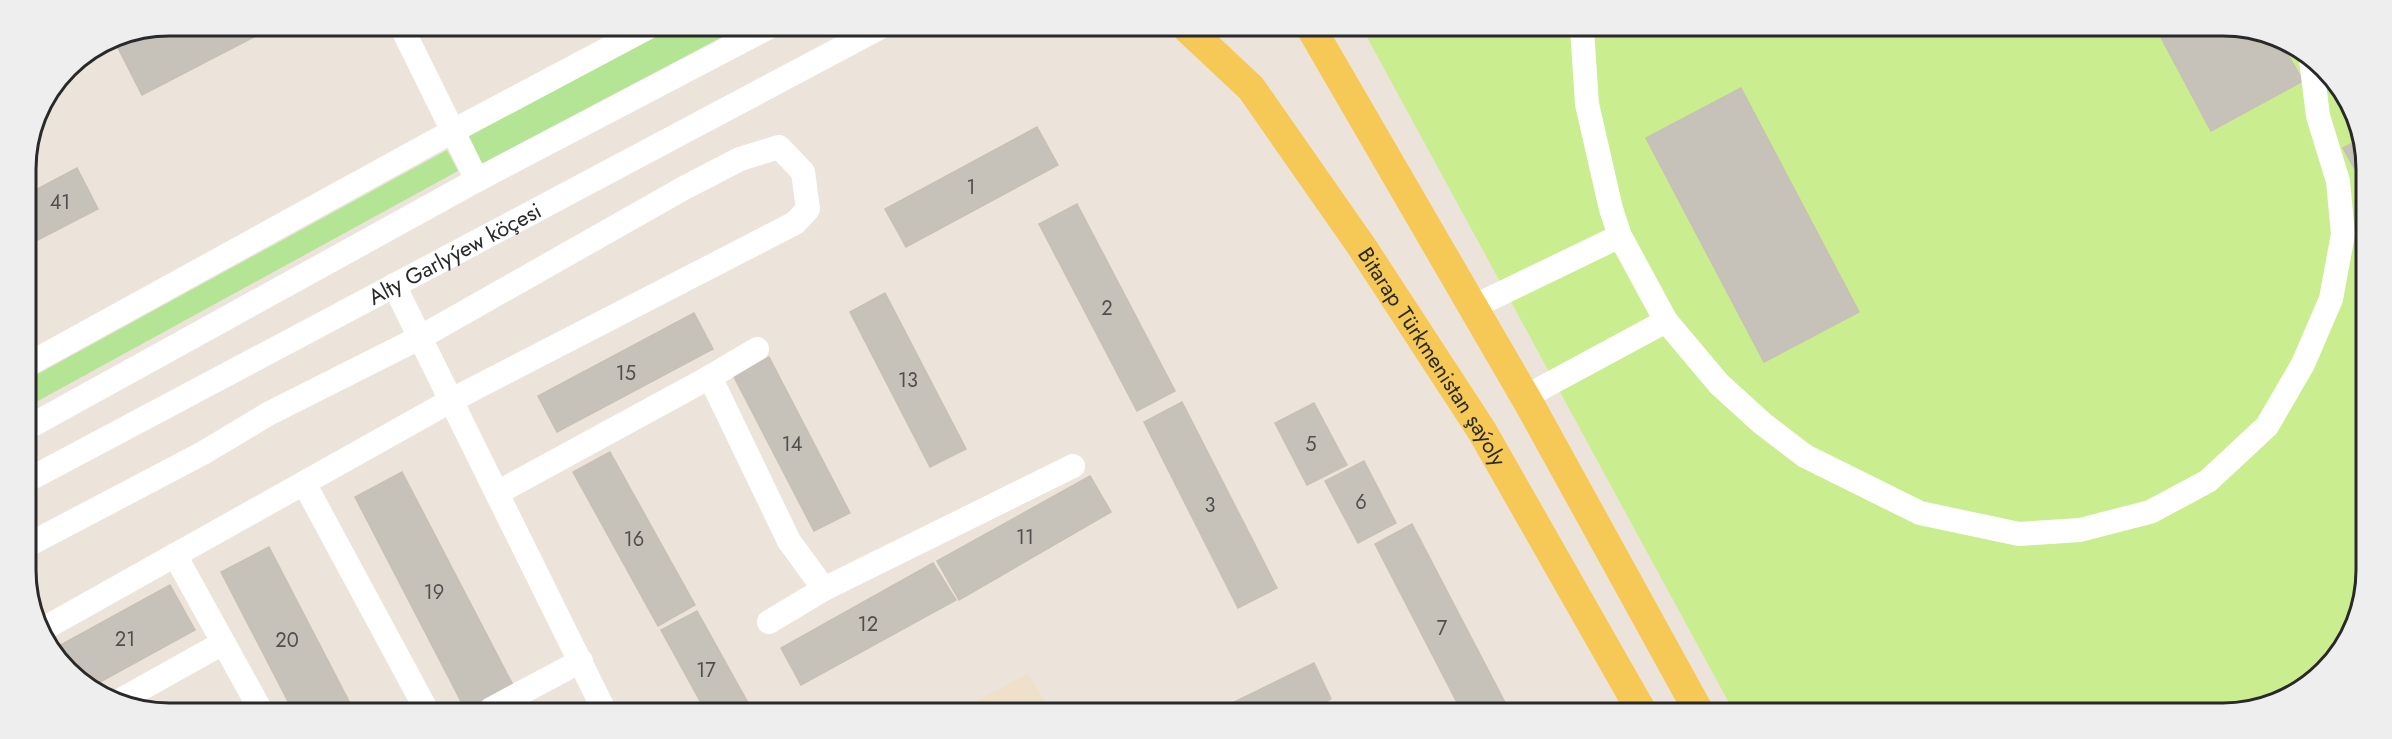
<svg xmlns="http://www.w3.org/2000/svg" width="2392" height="739" font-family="Jost,sans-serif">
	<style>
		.education { fill: #efe1c9 }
		.green { fill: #b4e594 }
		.pitch { fill: #caed8f }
		.building { fill: #c7c2b9; stroke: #c8c0b4; stroke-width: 1.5 }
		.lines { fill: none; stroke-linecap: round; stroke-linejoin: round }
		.minor { stroke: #fff; stroke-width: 24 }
		.major { stroke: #f6c956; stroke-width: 30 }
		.labels { text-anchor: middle; stroke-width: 4.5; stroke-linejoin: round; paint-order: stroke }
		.number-label { font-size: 20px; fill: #504f4d }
		.street-label { font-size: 22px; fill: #292929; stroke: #fff }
		.rim { fill: none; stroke: #292929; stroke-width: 3 }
	</style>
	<rect width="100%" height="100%" fill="#ece4da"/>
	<path class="education" d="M 1028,673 L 1051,711 L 961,710 Z"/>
	<path class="green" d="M 673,27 L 741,27 L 481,164 L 466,136 Z
		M 447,150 L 458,171 L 27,407 L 27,380 Z"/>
	<path class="pitch" d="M 1362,28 L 2259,30 L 2325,68 L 2364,142 L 2362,607 L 2317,678 L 2277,703 L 2232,713 L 1734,712 Z"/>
	<path class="building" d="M 169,26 L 275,26 L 142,95 L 113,38 Z
		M 2157,30 L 2260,30 L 2282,44 L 2303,81 L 2211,131 Z
		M 1741,88 L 1859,312 L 1764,362 L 1646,138 Z
		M 1037,127 L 1058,165 L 906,247 L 885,209 Z
		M 2362,138 L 2364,142 L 2364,186 L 2343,148 Z
		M 77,168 L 98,209 L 26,246 L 26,195 Z
		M 1077,204 L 1175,391 L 1137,411 L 1039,224 Z
		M 885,293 L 966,449 L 930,467 L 850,312 Z
		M 694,313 L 713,349 L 557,432 L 538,396 Z
		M 769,357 L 850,513 L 814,531 L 733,375 Z
		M 1182,402 L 1277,588 L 1238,608 L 1144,422 Z
		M 1314,403 L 1347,465 L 1307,485 L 1275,423 Z
		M 610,452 L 695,605 L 658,626 L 573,472 Z
		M 1364,461 L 1396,523 L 1358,543 L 1325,481 Z
		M 402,472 L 514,687 L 470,709 L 465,709 L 355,497 Z
		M 1090,476 L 1111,512 L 959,600 L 937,561 Z
		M 1412,524 L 1510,712 L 1462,712 L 1375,544 Z
		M 269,547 L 353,709 L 292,709 L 221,572 Z
		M 933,563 L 956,600 L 801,685 L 781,648 Z
		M 170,585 L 195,630 L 93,686 L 67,671 L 55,648 Z
		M 697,611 L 752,710 L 705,710 L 661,630 Z
		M 1314,663 L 1331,699 L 1307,711 L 1216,711 Z"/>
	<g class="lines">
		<g class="minor">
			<path d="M 401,26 L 477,180"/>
			<path d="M 1620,236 L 1666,321"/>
			<path d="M 394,285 L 604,710"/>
			<path d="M 1473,307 L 1620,236 L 1611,209 L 1587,104 L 1582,29"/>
			<path d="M 27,365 L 453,131 L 649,27"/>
			<path d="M 710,377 L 789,541 L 824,589"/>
			<path d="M 1525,397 L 1666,321 L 1719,384 L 1763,424 L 1805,456 L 1920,513 L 2019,534 L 2080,530 L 2150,512 L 2208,481 L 2267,426 L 2303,364 L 2331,299 L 2343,234 L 2338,181 L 2318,116 L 2311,60"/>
			<path d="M 27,428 L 477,180 L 769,27"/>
			<path id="s1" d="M 28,480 L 881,27"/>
			<path d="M 304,483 L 426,709"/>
			<path d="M 497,493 L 710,377 L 757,349"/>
			<path d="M 28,545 L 203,453 L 268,414 L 421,337 L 684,188 L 740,159 L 779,147 L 803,172 L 808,209 L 795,223 L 452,400 L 45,628"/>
			<path d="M 175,555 L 260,709"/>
			<path d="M 769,622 L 824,589 L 1073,466"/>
			<path d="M 119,701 L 223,643"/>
			<path d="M 491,709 L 581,661"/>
		</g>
		<g class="major">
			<path id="s2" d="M 1187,28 L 1251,88 L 1362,247 L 1482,431 L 1642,712"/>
			<path d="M 1311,28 L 1531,407 L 1699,712"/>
		</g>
	</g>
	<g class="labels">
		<g class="number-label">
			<text x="971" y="194">1</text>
			<text x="60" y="209">41</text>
			<text x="1107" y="315">2</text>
			<text x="626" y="380">15</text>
			<text x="908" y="387">13</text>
			<text x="792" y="451">14</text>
			<text x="1311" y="451">5</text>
			<text x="1361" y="509">6</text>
			<text x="1210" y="512">3</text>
			<text x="1025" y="544">11</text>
			<text x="634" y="546">16</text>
			<text x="434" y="599">19</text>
			<text x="868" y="631">12</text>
			<text x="1442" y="635">7</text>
			<text x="125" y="646">21</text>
			<text x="287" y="647">20</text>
			<text x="706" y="677">17</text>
		</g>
		<g class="street-label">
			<text dy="8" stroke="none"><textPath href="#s1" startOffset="483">Alty Garlyýew köçesi</textPath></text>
			<text dy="8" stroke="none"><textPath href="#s2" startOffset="412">Bitarap Türkmenistan şaýoly</textPath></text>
		</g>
	</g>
	<path d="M0 0H2392V739H0ZM169 36H2223A133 133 0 0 1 2356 169V570A133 133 0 0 1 2223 703H169A133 133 0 0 1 36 570V169A133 133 0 0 1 169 36Z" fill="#eee" fill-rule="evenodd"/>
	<path class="rim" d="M169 36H2223A133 133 0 0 1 2356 169V570A133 133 0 0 1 2223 703H169A133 133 0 0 1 36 570V169A133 133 0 0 1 169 36Z"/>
</svg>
